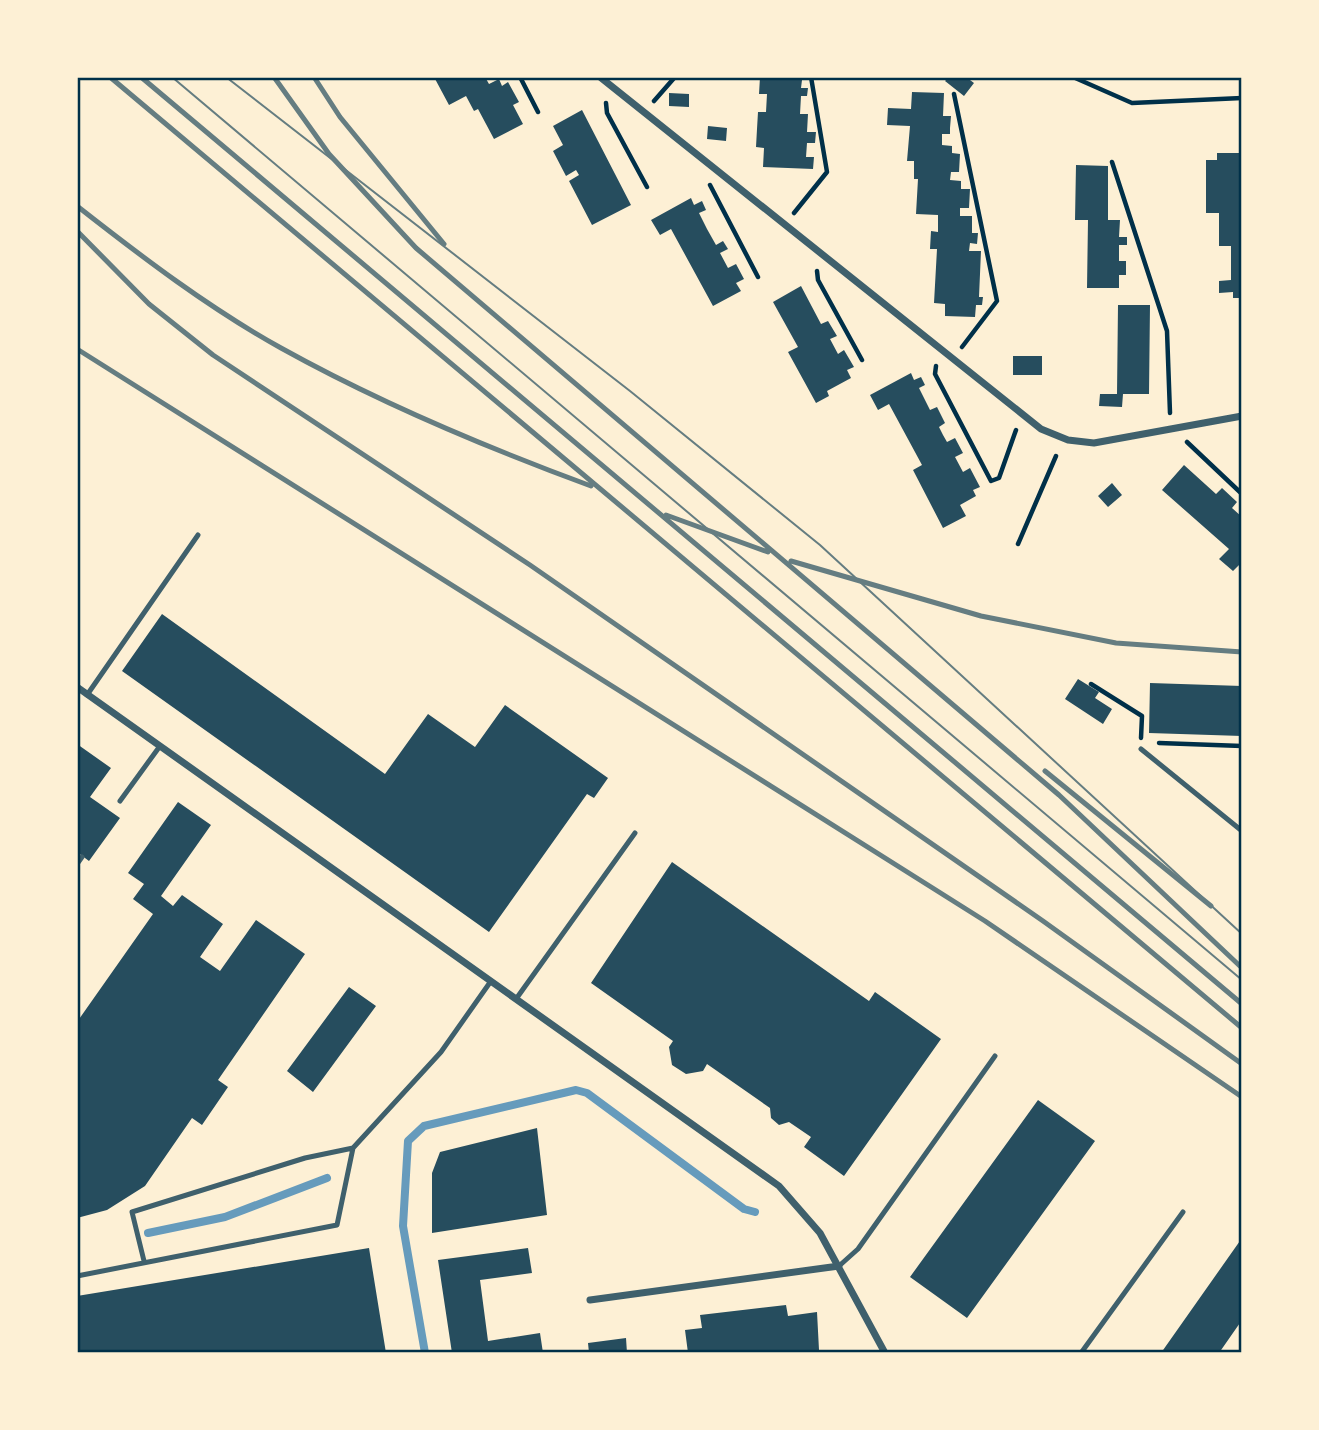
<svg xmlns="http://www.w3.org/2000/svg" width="1319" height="1430" font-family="'Open Sans',sans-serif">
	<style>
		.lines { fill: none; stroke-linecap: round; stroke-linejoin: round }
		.stream { stroke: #669bbc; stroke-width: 8 }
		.building { fill: #264d5e }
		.path { stroke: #003049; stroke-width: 4.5 }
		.service { stroke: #3f606c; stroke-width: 5 }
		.minor { stroke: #3f606c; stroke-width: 7 }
		.tram { stroke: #657d81; stroke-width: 2 }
		.rail { stroke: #657d81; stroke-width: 5 }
		.neatline { fill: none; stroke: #003049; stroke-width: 2.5 }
	</style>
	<rect width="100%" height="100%" fill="#fdf0d5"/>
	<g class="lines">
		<path class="stream" d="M 148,1233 L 225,1217 L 327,1178
			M 425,1353 L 403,1226 L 408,1141 L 424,1126 L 576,1090 L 587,1093 L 744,1209 L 755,1212"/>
	</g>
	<path class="building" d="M 434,77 L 485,77 L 489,84 L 499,79 L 502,86 L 508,82 L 519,102 L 513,105 L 523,124 L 494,139 L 478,109 L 474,111 L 466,96 L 449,105 Z
		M 760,77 L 792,77 L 802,80 L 801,88 L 808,88 L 807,96 L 801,96 L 800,114 L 808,114 L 807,132 L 816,132 L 815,143 L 807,143 L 806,157 L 814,157 L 813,169 L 763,167 L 764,148 L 756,147 L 757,129 L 758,112 L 766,112 L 767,94 L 759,94 Z
		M 949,77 L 966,77 L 974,83 L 964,96 L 945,81 Z
		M 912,92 L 944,93 L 943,116 L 951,116 L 950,128 L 950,134 L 942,134 L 942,145 L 952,146 L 952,153 L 960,154 L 959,172 L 951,172 L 950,180 L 961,181 L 961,189 L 970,189 L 969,208 L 960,208 L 960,216 L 972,216 L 972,233 L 978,233 L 977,244 L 970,243 L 969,251 L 981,251 L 979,297 L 983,297 L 982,305 L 976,305 L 975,317 L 945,316 L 945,304 L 934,303 L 937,249 L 930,249 L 931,231 L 938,232 L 938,215 L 916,214 L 918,179 L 914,179 L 914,161 L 907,161 L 910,126 L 887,125 L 888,108 L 911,109 Z
		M 669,93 L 689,94 L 689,107 L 669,106 Z
		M 582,110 L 631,205 L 592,225 L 569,181 L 579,175 L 576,170 L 566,176 L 553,151 L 563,145 L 553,126 Z
		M 708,126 L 727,128 L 726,141 L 707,139 Z
		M 1217,153 L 1239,153 L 1242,298 L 1233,298 L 1233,292 L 1219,293 L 1219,281 L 1231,280 L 1231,246 L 1219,246 L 1219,213 L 1206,213 L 1206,160 L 1217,160 Z
		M 1076,165 L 1108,166 L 1108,220 L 1120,220 L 1119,237 L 1127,237 L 1127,245 L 1119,245 L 1119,261 L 1126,261 L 1126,275 L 1119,275 L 1119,288 L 1087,288 L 1088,220 L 1075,220 Z
		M 691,198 L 694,205 L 702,201 L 706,210 L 699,213 L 707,229 L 716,245 L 723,241 L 728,249 L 720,253 L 728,268 L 736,264 L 744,279 L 736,283 L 741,291 L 713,306 L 671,229 L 660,235 L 651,220 Z
		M 801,286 L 821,324 L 828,321 L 837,336 L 830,339 L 838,354 L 844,350 L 854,367 L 847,370 L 851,378 L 827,391 L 829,396 L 816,403 L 788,352 L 798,347 L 773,302 Z
		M 1118,305 L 1150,305 L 1149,394 L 1123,394 L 1122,407 L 1099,406 L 1100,394 L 1117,394 Z
		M 1013,356 L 1042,356 L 1042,375 L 1013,375 Z
		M 911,373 L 914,380 L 921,377 L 925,385 L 919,388 L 930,410 L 937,407 L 945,423 L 939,427 L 943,435 L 947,442 L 955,438 L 963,453 L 955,457 L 963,472 L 970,468 L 980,487 L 973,490 L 976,496 L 960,505 L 966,516 L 943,528 L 913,470 L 922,465 L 889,404 L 878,410 L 870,395 Z
		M 1184,465 L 1216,494 L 1222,488 L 1237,502 L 1232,508 L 1242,517 L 1242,562 L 1233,571 L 1219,559 L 1229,549 L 1162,490 Z
		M 1112,483 L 1122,495 L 1108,507 L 1098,496 Z
		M 162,614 L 385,774 L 428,714 L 475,747 L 505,705 L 608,778 L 594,798 L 587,794 L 489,932 L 122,671 Z
		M 1078,679 L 1099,692 L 1095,698 L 1112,709 L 1103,724 L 1065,699 Z
		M 1150,683 L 1242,686 L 1242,736 L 1149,733 Z
		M 77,744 L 111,768 L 90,797 L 120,818 L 89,861 L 77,852 Z
		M 178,802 L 211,825 L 161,896 L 173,906 L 182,895 L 223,924 L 200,957 L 220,971 L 256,920 L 305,954 L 218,1080 L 228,1087 L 202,1125 L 192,1118 L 145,1186 L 107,1210 L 77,1218 L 77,1022 L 153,914 L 133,899 L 144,884 L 128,873 Z
		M 672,862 L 869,1001 L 875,992 L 941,1039 L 844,1176 L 804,1147 L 811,1137 L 789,1122 L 779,1125 L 771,1118 L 770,1108 L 707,1064 L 703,1071 L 686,1074 L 672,1065 L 669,1047 L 673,1041 L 591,983 Z
		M 349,987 L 376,1006 L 313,1092 L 287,1071 Z
		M 1038,1100 L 1095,1141 L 967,1318 L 910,1277 Z
		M 537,1128 L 547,1215 L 432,1233 L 432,1173 L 440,1152 Z
		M 1242,1238 L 1242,1320 L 1219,1353 L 1161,1353 Z
		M 369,1248 L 386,1353 L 77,1353 L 77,1296 Z
		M 528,1248 L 532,1273 L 480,1280 L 488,1341 L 540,1333 L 543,1353 L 452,1353 L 438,1260 Z
		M 786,1305 L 788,1316 L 817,1312 L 819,1350 L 826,1350 L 826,1353 L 688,1353 L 685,1330 L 702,1328 L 700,1315 Z
		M 626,1338 L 627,1353 L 589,1353 L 588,1343 Z"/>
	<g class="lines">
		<path class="path" d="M 520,77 L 538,112
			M 1073,77 L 1132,103 L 1242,98
			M 954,94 L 997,301 L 962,347
			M 654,101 L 675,77
			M 606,103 L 607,113 L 647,187
			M 1112,162 L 1167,331 L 1170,413
			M 710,185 L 758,277
			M 794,213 L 827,172 L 811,77
			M 817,271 L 818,280 L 862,360
			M 936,366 L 935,374 L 991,481 L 999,478 L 1016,430
			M 1187,442 L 1242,494
			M 1018,544 L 1056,456
			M 1091,684 L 1142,716 L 1141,738
			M 1159,743 L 1242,746"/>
		<path class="service" d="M 87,695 L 198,535
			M 1141,749 L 1242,831
			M 120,801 L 160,746
			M 77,864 L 82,857
			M 516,999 L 635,833
			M 144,1261 L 132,1212 L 305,1158 L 353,1148
			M 839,1266 L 858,1249 L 995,1056
			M 77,1276 L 337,1225 L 353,1148 L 441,1052 L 491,981
			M 1081,1353 L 1183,1212"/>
		<path class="minor" d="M 600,77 L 1041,429 L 1068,440 L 1094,443 L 1242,416
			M 77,687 L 779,1186 L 820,1233 L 885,1353
			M 590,1300 L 839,1266"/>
		<path class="tram" d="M 172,77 L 1242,980
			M 226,77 L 630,391 L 820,545 L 1242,934"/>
		<path class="rail" d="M 110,77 L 1242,1028
			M 141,77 L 1242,1004
			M 274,77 L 329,154 L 416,248 L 1059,795 L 1242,968
			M 314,77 L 340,117 L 444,244
			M 77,206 C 142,257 209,308 281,348 C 380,403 485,447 591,486
			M 77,231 L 149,304 L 213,355 L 530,565 L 1043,921 L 1242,1064
			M 77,349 L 985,921 L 1242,1097
			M 666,515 L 768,552
			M 791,561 L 981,616 L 1116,643 L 1242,652
			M 1045,771 L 1211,906"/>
	</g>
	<rect width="1319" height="1430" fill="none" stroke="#fdf0d5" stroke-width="158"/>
	<rect x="79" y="79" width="1161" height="1272" class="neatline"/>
</svg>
